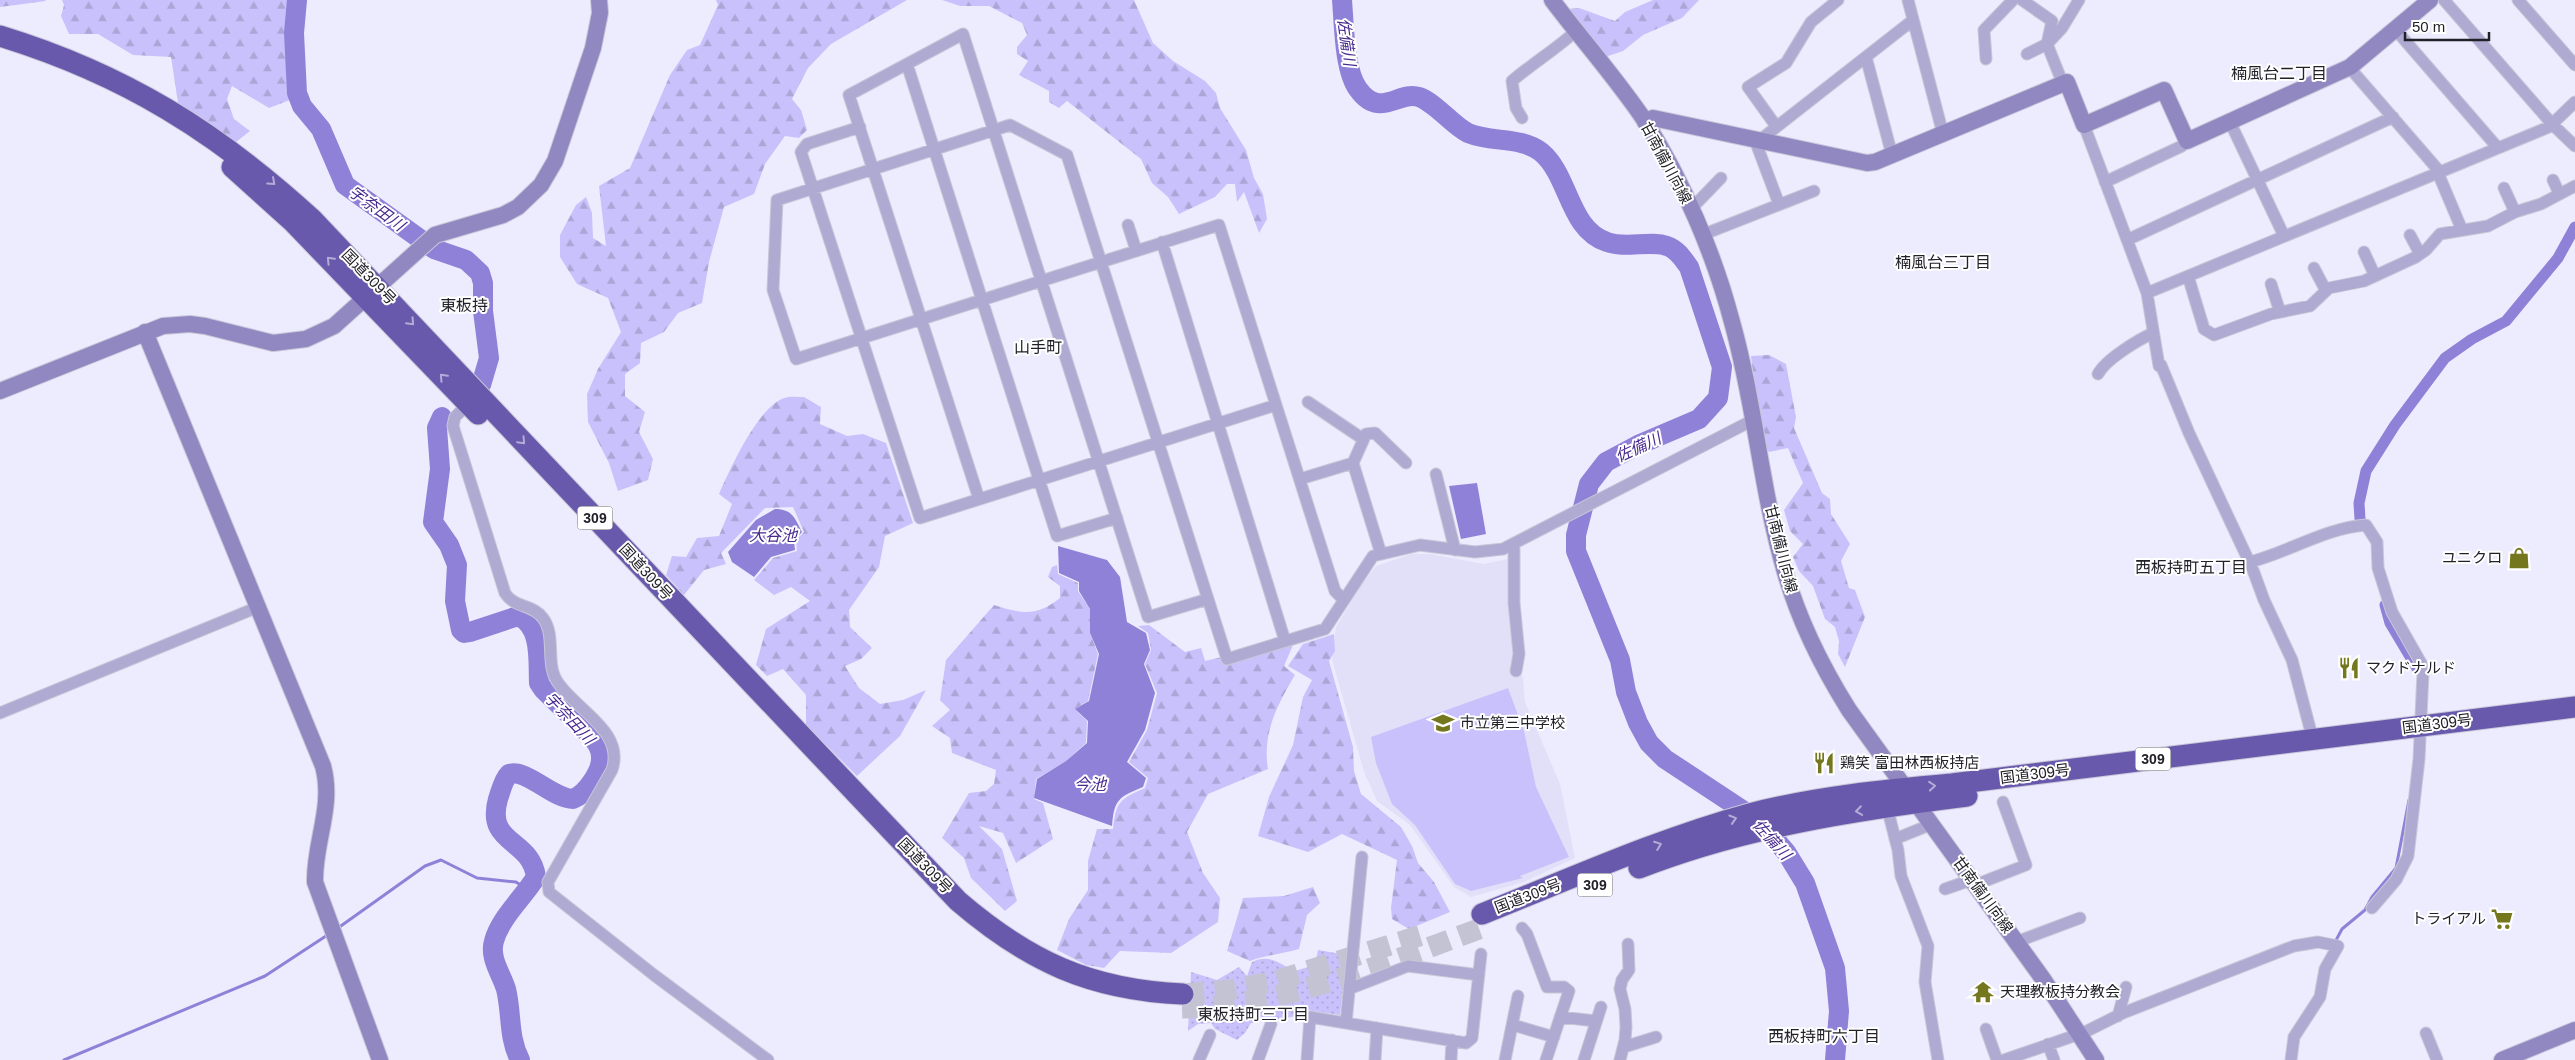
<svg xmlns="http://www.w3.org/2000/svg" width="2575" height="1060" font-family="Helvetica,'Noto Sans JP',sans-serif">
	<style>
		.built { fill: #e2e0f8 }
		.green { fill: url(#green-dots) }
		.forest { fill: url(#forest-firs) }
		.pitch { fill: #c9c1fb }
		.water { fill: #9081d8 }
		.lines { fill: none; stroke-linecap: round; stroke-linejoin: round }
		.stream { stroke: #9081d8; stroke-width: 3 }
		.canal { stroke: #9081d8; stroke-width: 11 }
		.river { stroke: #9081d8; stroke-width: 20 }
		.highway-tunnel { stroke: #c4c3d3; stroke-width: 21; stroke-dasharray: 21 11; stroke-linecap: butt }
		.street-casing { stroke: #c8c7d8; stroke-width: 13 }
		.secondary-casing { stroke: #c8c7d8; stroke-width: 18 }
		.highway-casing { stroke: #c8c7d8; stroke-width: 23 }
		.street { stroke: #afaad2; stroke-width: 11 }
		.secondary { stroke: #9188c2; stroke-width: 16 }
		.highway { stroke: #6959ac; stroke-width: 21 }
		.oneway { stroke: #b4acd6 }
		.labels { text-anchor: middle; stroke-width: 4; stroke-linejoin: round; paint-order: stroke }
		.shield { fill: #fff; stroke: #646469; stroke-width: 1 }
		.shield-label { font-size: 14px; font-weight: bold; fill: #222129 }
		.street-label { font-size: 15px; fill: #222129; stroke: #fff }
		.poi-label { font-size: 15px; fill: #222129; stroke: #fff; text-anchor: start }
		.water-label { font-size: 16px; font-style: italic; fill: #47298e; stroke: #fff }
		.neighbourhood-label { font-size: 16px; fill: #222129; stroke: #fff }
	</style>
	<defs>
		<pattern id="green-dots" width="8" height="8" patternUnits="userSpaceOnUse" patternTransform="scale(1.25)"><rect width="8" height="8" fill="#c9c1fb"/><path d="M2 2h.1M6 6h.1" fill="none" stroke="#aca6d7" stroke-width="1.8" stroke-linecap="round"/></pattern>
		<pattern id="forest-firs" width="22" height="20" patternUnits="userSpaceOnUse" patternTransform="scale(1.25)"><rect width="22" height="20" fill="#c9c1fb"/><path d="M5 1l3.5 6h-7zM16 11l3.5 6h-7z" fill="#aca6d7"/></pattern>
	</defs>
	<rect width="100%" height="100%" fill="#edecfe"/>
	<path class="built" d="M 1411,554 L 1430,554 L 1484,564 L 1508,559 L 1515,660 L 1523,678 L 1525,702 L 1560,784 L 1575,858 L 1524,882 L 1471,897 L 1454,887 L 1410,825 L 1377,801 L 1364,772 L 1332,660 L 1336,627 L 1361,585 L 1376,566 Z"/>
	<path class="green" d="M 1318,950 L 1347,955 L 1340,1015 L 1306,1010 L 1304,1015 L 1251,1023 L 1245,1033 L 1237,1040 L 1215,1029 L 1211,1023 L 1198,1024 L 1188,1031 L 1191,972 L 1217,980 L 1239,967 L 1247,976 L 1252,962 C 1266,955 1274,960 1287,967 L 1288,973 L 1315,965 Z"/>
	<path class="forest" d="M 0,0 L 45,0 L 46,1 L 0,7 Z
		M 62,0 L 299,0 C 289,24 298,69 303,95 L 269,108 L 232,86 L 227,99 L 234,119 L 250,131 L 236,142 L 178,103 L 171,57 L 133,55 L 98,34 L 69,34 L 61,16 L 64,5 Z
		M 716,0 L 907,0 L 831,44 L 808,68 L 792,99 L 801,110 L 807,130 L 799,138 L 785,136 L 765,164 L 754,194 L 724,207 L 709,262 L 702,303 L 678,313 L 664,332 L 641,343 L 640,363 L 625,374 L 625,396 L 645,412 L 639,432 L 653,459 L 648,480 L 618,491 L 609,463 L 588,422 L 587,394 L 598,369 L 621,332 L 608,298 L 577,284 L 560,257 L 560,235 L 576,205 L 586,197 L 592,213 L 593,238 L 606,246 L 599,186 L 630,168 L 670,75 L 687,50 L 700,45 L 718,5 Z
		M 942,0 L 1134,0 L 1153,43 L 1173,61 L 1205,81 L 1216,93 L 1220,108 L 1246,150 L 1254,178 L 1263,194 L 1267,219 L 1259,233 L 1244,192 L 1237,202 L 1235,184 L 1227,184 L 1215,197 L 1179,214 L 1168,197 L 1152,183 L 1141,159 L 1067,101 L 1059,108 L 1049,102 L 1049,91 L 1019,75 L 1028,61 L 1017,54 L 1017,47 L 1027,35 L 1022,23 L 989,6 L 960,6 Z
		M 1653,0 L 1699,0 L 1682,18 L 1643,35 L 1623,51 L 1605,57 L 1569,9 L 1579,8 L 1615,21 L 1625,12 Z
		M 1769,355 L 1786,364 L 1796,417 L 1794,428 L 1822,493 L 1830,499 L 1831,514 L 1850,544 L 1841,561 L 1849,588 L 1855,590 L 1865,617 L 1845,667 L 1838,654 L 1839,641 L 1835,627 L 1825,619 L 1813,586 L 1799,571 L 1793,557 L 1803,544 L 1790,531 L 1784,510 L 1803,483 L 1788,448 L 1769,452 L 1761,441 L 1751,356 Z
		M 804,397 L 821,407 L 820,424 L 847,436 L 863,434 L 886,443 L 913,523 L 885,536 L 879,567 L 849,610 L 850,627 L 872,648 L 861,659 L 845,666 L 859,688 L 880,704 L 903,700 L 926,690 L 900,736 L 857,776 L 806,725 L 806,695 L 783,669 L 767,676 L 756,665 L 766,629 L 810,601 L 791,587 L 774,595 L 754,580 L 773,558 L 797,551 L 796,540 L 804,532 L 793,507 L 765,508 L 721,553 L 726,564 L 704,570 L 684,595 L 666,575 L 672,556 L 686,557 L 697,538 L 719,536 L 732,504 L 719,494 C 730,469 758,407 784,398 C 789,396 798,397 804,397 Z
		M 1057,565 L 1058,574 L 1078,583 L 1078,591 L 1090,609 L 1090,633 L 1098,654 L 1088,701 L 1075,709 L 1087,721 L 1086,743 L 1066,761 L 1036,779 L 1034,799 L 1043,803 L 1053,839 L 1016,863 L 1003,833 L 979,826 L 1002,849 L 1017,901 L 1005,911 L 971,878 L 964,858 L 942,838 L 969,793 L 986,791 L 994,784 L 996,770 L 952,753 L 950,738 L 932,726 L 950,710 L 940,700 L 946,660 L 994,605 C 1022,614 1036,617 1060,598 L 1060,586 L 1048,577 L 1052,567 Z
		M 1149,625 L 1185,652 L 1201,648 L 1205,661 L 1222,657 L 1225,664 L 1293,645 L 1284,666 L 1295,675 C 1277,705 1262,734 1268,769 L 1208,794 L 1187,832 L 1203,873 L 1220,898 L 1218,922 L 1171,953 L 1120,951 L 1104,968 L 1086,965 L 1057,950 L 1069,919 L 1088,890 L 1088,861 L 1097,829 L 1113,829 C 1116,801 1120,799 1145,788 L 1148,778 L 1129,762 L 1147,730 L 1157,693 L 1145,664 L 1151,650 L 1148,633 L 1138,626 Z
		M 1334,634 L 1335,651 L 1329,661 L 1353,747 L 1354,771 L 1361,794 L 1401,827 L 1412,846 L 1418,863 L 1434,882 L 1450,912 L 1409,929 L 1392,919 L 1391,908 L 1397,860 L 1342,834 L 1308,852 L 1258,836 L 1269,797 L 1293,745 L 1303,697 L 1312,680 L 1288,666 L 1303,644 Z
		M 1313,887 L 1320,903 L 1307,915 L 1299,949 C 1282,954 1265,955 1250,961 L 1227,951 L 1243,898 L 1284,896 Z"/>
	<path class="pitch" d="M 1508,688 L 1524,731 L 1536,787 L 1569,857 L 1520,876 L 1523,878 L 1471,891 L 1455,884 L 1415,825 L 1392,804 L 1376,763 L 1371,737 Z"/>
	<path class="water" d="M 1477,483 L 1486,534 L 1461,539 L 1449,486 Z
		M 775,509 C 792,509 795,518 802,532 L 794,541 L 795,550 L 771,557 L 754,577 L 732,562 L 728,552 L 756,520 Z
		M 1058,546 L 1107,560 L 1120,577 L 1127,622 L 1146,633 L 1150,650 L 1144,664 L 1155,693 L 1145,730 L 1127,762 L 1146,778 L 1143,787 C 1119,797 1114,799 1112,826 L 1034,798 L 1037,779 L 1066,761 L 1087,743 L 1088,721 L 1075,709 L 1089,701 L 1099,654 L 1090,633 L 1090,609 L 1079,591 L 1079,582 L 1059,573 Z"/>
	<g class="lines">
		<path class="stream" d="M 338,928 L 425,866 L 441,860 L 477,878 L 516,882 L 528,890
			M 2334,944 L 2342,929 L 2365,910 L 2372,897 L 2396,868 L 2409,800
			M 64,1060 L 265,976 L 329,934"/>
		<path class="canal" d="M 2360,519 L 2359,503 L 2366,471 L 2395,425 L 2445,358 L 2472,339 L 2506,321 L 2558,258 L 2575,227
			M 2385,605 L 2390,623 L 2418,670"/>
		<path class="river" d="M 297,0 L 294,33 L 297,93 L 302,106 L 321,129 L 345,185 L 434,249 L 466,260 L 480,273 L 483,283 L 483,311 L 489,358 L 481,385
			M 1342,0 C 1344,23 1344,70 1358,89 C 1380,120 1399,90 1419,97 C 1436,103 1452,125 1468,133 C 1492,143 1520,136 1541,152 C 1570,176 1568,229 1607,242 C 1625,249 1650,240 1667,246 C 1677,249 1683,259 1689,267 L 1722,367 L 1718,398 L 1699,419 L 1638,445 L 1606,462 L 1589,484 L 1576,535 L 1576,551 L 1620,660 L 1626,692 L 1638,723 L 1649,743 L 1665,759 L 1759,821 L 1786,852 L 1805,883 L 1835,968 L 1839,1011 L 1835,1060
			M 442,417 L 437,428 L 440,469 L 433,522 L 449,545 L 457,565 L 455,601 L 461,630 L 464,633 L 470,632 L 518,616 C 542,626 538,660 539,683 L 543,689 L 590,735 C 596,741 601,748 601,757 C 602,771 586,794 573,799 C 553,799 526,768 509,774 C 503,780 501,791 498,799 C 485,845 531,838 536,877 C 523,898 500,918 494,941 C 489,958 501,973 506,989 C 512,1013 508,1037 520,1060"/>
		<path class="highway-tunnel" d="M 1183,994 L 1229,990 L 1272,982 L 1422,935
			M 1182,1008 C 1289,1005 1388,962 1487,926"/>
		<g class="street-casing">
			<path id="street" d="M 1908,0 L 1943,134
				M 2022,0 L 2052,21 L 2047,44 L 2063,84
				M 2444,0 L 2553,125 L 2575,146
				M 2518,0 L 2575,65
				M 2395,29 L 2498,148
				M 2027,54 L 2047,44 L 2062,28 L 2079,0
				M 1866,57 L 1892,155
				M 1986,59 L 1984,30 L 2013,0
				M 907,64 L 1057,536 L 1117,518
				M 2349,67 L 2440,172
				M 1522,118 L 1516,108 L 1512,81 C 1533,63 1555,50 1576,31
				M 2230,122 L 2284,236
				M 2084,125 L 2147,293 L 2159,366 L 2161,365 L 2189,433 L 2253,570 L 2264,600 L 2292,660 L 2313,740
				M 1776,126 L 1748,87 L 1786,63 L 1811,22 L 1838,0
				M 860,127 L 807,144 L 801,152 L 920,518 L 1276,405
				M 2438,173 L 2462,230
				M 2553,180 L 2559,193
				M 2105,182 L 2182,146 L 2187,141
				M 2504,188 L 2515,212
				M 1779,204 L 1756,143 L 1913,20
				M 1691,209 L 1721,178
				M 1128,225 L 1136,250
				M 1702,235 L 1814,191
				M 2410,235 L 2420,254
				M 2127,240 L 2393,117
				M 1162,242 L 1285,641
				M 2364,252 L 2375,276
				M 2314,268 L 2326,291
				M 2188,276 L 2204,329 L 2214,335 L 2271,314 L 2310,306 L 2329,288 L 2364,281 L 2416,257 L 2426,250 L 2440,234 L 2488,226 L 2515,212 L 2541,204 L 2575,186
				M 2271,284 L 2280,312
				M 2147,293 L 2549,127 L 2575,102
				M 2098,374 C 2106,359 2138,340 2153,333
				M 472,400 L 455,417 L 453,426 L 505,593 C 514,608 533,604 543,618 C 557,637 544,665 559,684 C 578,711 625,732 612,770 L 548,882 L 549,892 L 654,975 L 768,1060
				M 1308,402 L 1363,439
				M 1353,463 L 1381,554
				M 1436,474 L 1455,550
				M 1300,479 L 1353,463 L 1366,434 L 1375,433 L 1406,463
				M 979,499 L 849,95 L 963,34 L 1148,617 L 1208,599
				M 1514,545 L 1514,603 L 1519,654 L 1516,671
				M 2250,562 C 2289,552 2325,528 2366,525 L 2377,542 L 2378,568 L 2392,612 L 2421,663 L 2423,673 L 2419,759 L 2408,856 L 2396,880 L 2372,908
				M 1344,600 L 1335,591 L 1219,225 L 1101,262 L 796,359 L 773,290 L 777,200 L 1010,125 L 1067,155 C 1121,323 1174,491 1227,659 L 1325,629 L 1373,556 L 1420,545 L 1475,552 L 1503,549 L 1753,420
				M 0,713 L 258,607
				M 1887,807 L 1898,850 L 1901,876 L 1928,946 L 1925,982 L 1938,1060
				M 1895,839 L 1932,824
				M 1975,885 L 2026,865 L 2003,802
				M 1945,889 L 1971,880
				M 1522,928 L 1527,934 L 1547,987 L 1564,987 L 1569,991 L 1546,1060
				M 2016,942 L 2080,918
				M 1349,989 L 1408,966 L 1479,975
				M 2118,1016 L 2126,987
				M 1560,1017 L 1596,1021
				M 1346,1023 L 1362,857
				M 1513,1025 L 1554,1037
				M 1986,1029 L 1997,1060
				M 2426,1033 L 2437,1060
				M 2048,1044 L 2054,1060
				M 1624,1047 L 1656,1037
				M 1199,1060 L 1210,1035
				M 1258,1060 L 1271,1024
				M 1307,1060 L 1310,1017 L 1466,1043 L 1472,1038 L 1481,954
				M 1375,1060 L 1377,1028
				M 1451,1060 L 1452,1040
				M 1505,1060 L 1518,996
				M 1584,1060 L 1601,1007
				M 1620,1060 L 1625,1040 L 1626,1027 L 1625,1009 L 1620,989 L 1622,980 L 1629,970 L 1628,944
				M 2004,1060 L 2085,1032 L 2123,1013 L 2294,946 L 2318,942 L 2338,946 L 2325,969 L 2320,997 L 2294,1037 L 2291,1060"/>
		</g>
		<g class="secondary-casing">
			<path id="secondary" d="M 1552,0 C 1582,40 1617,79 1645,121 C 1683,182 1714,253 1732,322 C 1755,404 1761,490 1785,572 C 1799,621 1822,667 1849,710 L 2043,979 L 2096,1060
				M 1645,122 L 1653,118 L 1867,163 L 1875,162 L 2067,82 L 2084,125 L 2164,90 L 2187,141 L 2350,67 L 2430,0
				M 145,332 L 323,766 C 334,807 314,842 315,882 L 380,1060
				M 0,391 L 163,326 L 190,324 L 205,326 L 273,343 L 306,339 L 334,326 L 435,235 L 503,215 L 518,207 L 541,185 L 555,161 L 593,48 L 600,13 L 599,0
				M 2502,1060 L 2575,1030"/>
		</g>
		<g class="highway-casing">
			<path id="highway" d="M 0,36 C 124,74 217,132 312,219 L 958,901 C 1028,961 1090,990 1183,994
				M 232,167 L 293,222 L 478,414
				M 1639,868 C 1744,827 1855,810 1967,796
				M 1482,914 C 1570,879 1658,839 1749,814 C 1815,797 1884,790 1952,784 L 2575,707"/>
		</g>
		<use href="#street" class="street"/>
		<use href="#secondary" class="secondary"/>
		<use href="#highway" class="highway"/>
	</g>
	<defs><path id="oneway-chevron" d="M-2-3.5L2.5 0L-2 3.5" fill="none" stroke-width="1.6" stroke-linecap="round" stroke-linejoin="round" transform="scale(1.25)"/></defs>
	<g class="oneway">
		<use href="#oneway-chevron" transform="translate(272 182) rotate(42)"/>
		<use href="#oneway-chevron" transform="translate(330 260) rotate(-134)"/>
		<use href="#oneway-chevron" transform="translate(411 322) rotate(47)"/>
		<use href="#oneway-chevron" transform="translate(443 377) rotate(-133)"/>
		<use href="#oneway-chevron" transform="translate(522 441) rotate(47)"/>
		<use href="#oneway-chevron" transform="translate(1932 786) rotate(-5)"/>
		<use href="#oneway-chevron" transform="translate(1859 811) rotate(172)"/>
		<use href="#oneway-chevron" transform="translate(1733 819) rotate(-17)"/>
		<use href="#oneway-chevron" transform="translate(1658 845) rotate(-21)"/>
	</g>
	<defs>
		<g id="shop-bare" transform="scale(1.725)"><path d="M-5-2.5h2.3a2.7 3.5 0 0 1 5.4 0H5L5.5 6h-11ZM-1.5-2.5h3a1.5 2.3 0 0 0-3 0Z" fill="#75771e" stroke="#fff" stroke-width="2.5" paint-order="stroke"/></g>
		<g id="restaurant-bare" transform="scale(1.725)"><path d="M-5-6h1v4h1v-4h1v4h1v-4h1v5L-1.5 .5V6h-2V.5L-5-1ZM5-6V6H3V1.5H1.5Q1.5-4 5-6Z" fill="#75771e" stroke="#fff" stroke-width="2.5" paint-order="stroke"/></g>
		<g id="school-bare" transform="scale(1.725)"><path d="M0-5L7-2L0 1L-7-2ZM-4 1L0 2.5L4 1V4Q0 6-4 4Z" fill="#75771e" stroke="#fff" stroke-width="2.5" paint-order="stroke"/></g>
		<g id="supermarket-bare" transform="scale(1.725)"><path d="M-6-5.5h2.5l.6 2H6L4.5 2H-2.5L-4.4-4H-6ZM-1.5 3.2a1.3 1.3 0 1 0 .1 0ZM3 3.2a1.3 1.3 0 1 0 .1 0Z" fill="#75771e" stroke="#fff" stroke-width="2.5" paint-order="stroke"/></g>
		<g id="temple-bare" transform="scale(1.725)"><path d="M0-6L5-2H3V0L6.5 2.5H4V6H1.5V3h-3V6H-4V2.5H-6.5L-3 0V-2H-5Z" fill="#75771e" stroke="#fff" stroke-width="2.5" paint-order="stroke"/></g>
	</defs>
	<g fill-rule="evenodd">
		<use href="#shop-bare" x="2519" y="558"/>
		<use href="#restaurant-bare" x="2349" y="668"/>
		<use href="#school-bare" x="1443" y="723"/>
		<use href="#restaurant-bare" x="1824" y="763"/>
		<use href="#supermarket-bare" x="2502" y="919"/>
		<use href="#temple-bare" x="1983" y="992"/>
	</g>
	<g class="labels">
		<g class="shield">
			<rect x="577.5" y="506.5" width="35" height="23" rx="4"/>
			<rect x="2135.5" y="747.5" width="35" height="23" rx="4"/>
			<rect x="1577.5" y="873.5" width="35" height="23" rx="4"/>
		</g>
		<g class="shield-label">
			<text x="595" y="523">309</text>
			<text x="2153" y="764">309</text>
			<text x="1595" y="890">309</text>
		</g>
		<g class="street-label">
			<text transform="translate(1666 163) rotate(62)" y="5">甘南備川向線</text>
			<text transform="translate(369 277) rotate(46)" y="5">国道309号</text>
			<text transform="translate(1781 549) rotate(76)" y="5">甘南備川向線</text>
			<text transform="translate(646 572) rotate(47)" y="5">国道309号</text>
			<text transform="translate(2437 724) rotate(-7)" y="5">国道309号</text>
			<text transform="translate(2035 774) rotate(-7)" y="5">国道309号</text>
			<text transform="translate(925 866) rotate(46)" y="5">国道309号</text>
			<text transform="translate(1983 895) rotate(54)" y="5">甘南備川向線</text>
			<text transform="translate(1528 896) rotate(-21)" y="5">国道309号</text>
		</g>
		<g class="poi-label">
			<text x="2502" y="563" text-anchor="end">ユニクロ</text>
			<text x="2366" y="673">マクドナルド</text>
			<text x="1460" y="728">市立第三中学校</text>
			<text x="1840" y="768">鶏笑 富田林西板持店</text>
			<text x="2486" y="924" text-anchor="end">トライアル</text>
			<text x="2000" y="997">天理教板持分教会</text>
		</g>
		<g class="water-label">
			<text transform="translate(1347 42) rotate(82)" y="6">佐備川</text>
			<text transform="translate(377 208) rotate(36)" y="6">宇奈田川</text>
			<text transform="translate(1638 447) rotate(-25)" y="6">佐備川</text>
			<text x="773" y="541">大谷池</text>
			<text transform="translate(570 718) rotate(47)" y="6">宇奈田川</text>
			<text x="1090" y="790">今池</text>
			<text transform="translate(1772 839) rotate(48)" y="6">佐備川</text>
		</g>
		<g class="neighbourhood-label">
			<text x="2279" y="79">楠風台二丁目</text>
			<text x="1943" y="268">楠風台三丁目</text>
			<text x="464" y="311">東板持</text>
			<text x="1038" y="353">山手町</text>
			<text x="2191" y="573">西板持町五丁目</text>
			<text x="1253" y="1020">東板持町三丁目</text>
			<text x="1824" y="1042">西板持町六丁目</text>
		</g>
	</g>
	<path d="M2405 32v8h84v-8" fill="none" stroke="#222129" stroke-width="2.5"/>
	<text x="2412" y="32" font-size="15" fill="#222129" stroke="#ffffff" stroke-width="4" paint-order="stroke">50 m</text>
</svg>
